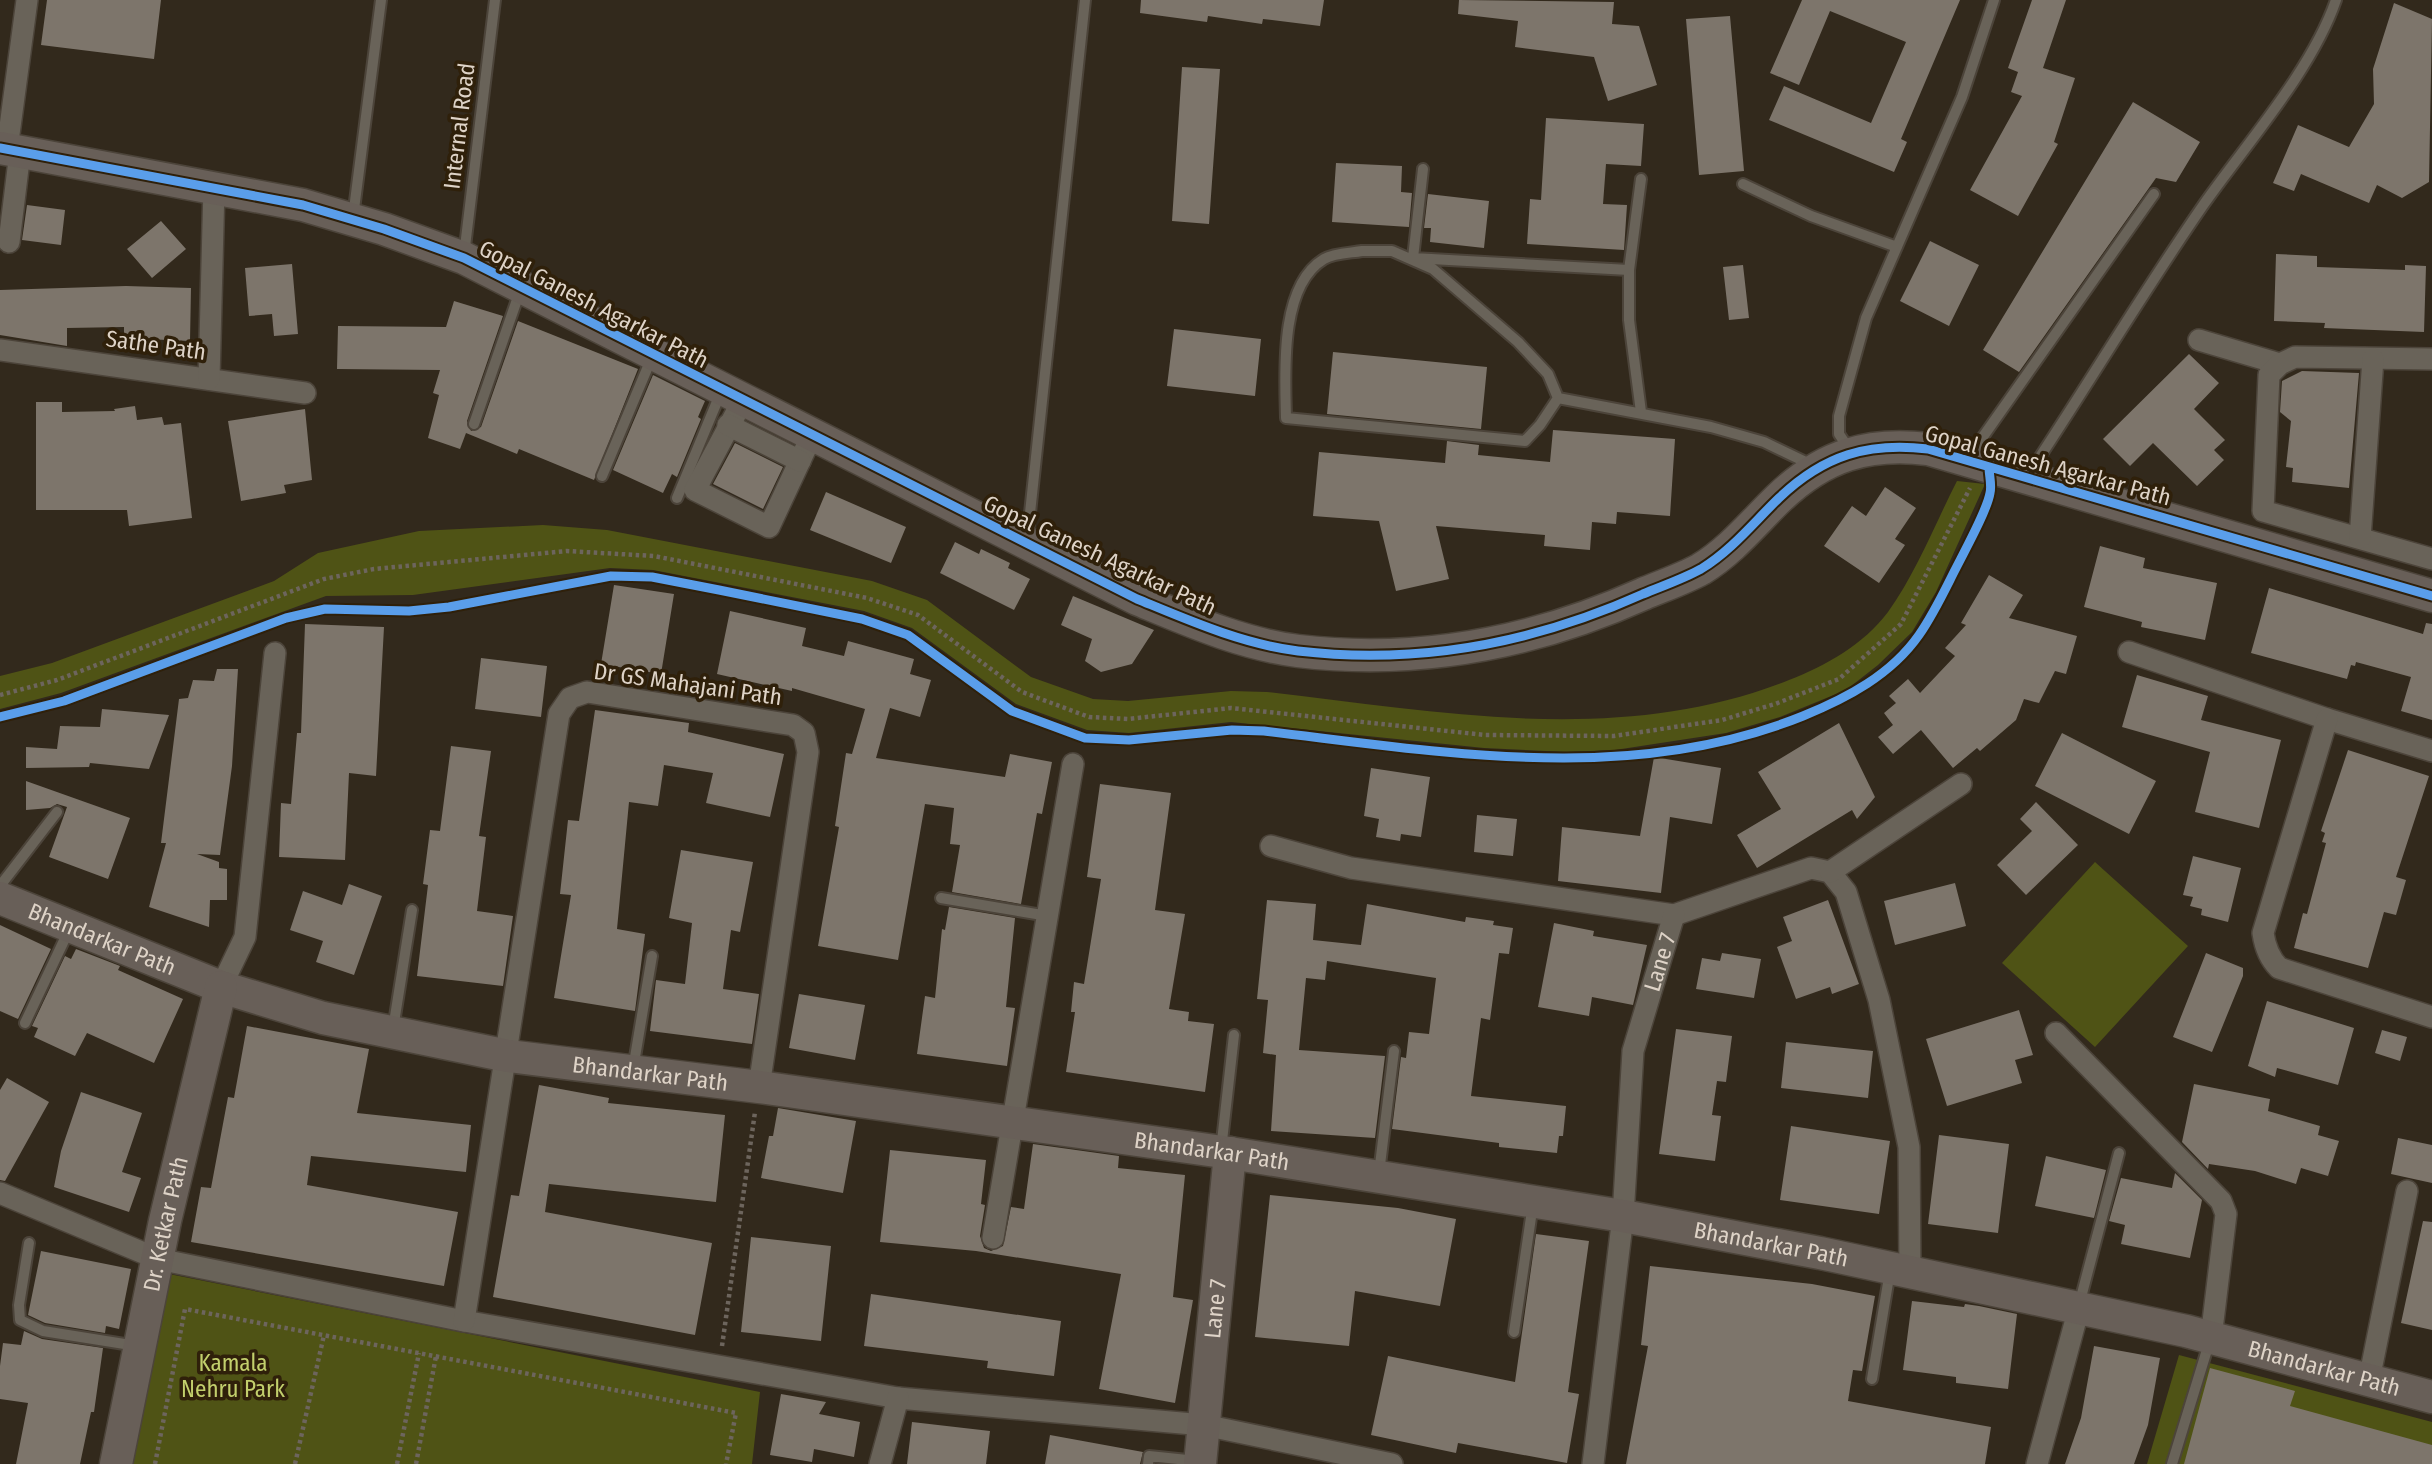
<svg xmlns="http://www.w3.org/2000/svg" width="2432" height="1464" font-family="'Fira Sans Condensed',sans-serif">
	<style>
		.green { fill: #4f5315 }
		.building { fill: #7d756b }
		.lines { fill: none; stroke-linecap: round; stroke-linejoin: round }
		.lane-casing { stroke: #4c443a; stroke-width: 14 }
		.street-casing { stroke: #4c443a; stroke-width: 24 }
		.secondary-casing { stroke: #4c443a; stroke-width: 35 }
		.path { stroke: #6d655d; stroke-width: 4.5; stroke-dasharray: 3.5 3.5; stroke-linecap: butt }
		.lane { stroke: #696359; stroke-width: 10 }
		.street { stroke: #696359; stroke-width: 21 }
		.secondary { stroke: #685f58; stroke-width: 32 }
		.cycleway-casing { stroke: #2f200a; stroke-width: 13 }
		.cycleway { stroke: #5a9eea; stroke-width: 9 }
		.labels { text-anchor: middle; stroke-width: 7; stroke-linejoin: round; paint-order: stroke }
		.street-label { font-size: 23px; fill: #ded3c7; stroke: #2f200a }
		.park-label { font-size: 23px; fill: #c2cf6c; stroke: #2f200a }
	</style>
	<rect width="100%" height="100%" fill="#32291c"/>
	<path class="green" d="M 1957,481 L 1985,484 L 1936,592 L 1912,632 L 1878,665 L 1846,690 L 1780,717 L 1726,733 L 1615,750 L 1567,752 L 1484,748 L 1231,722 L 1129,733 L 1087,730 L 1016,704 L 912,628 L 864,611 L 653,570 L 610,568 L 413,595 L 326,596 L 61,693 L 0,709 L 0,676 L 52,663 L 274,581 L 318,553 L 419,531 L 543,525 L 607,530 L 872,581 L 927,600 L 1031,677 L 1093,699 L 1128,701 L 1231,691 L 1267,692 C 1440,712 1622,747 1789,680 C 1827,665 1863,645 1888,612 C 1916,573 1935,524 1957,481 Z
		M 2095,862 L 2188,946 L 2095,1047 L 2002,963 Z
		M 164,1273 L 760,1392 L 752,1464 L 126,1464 Z
		M 2179,1355 L 2432,1422 L 2432,1464 L 2147,1464 Z"/>
	<path class="building" d="M 47,0 L 161,0 L 154,59 L 41,45 Z
		M 1141,0 L 1324,0 L 1320,26 L 1263,19 L 1262,24 L 1208,16 L 1207,22 L 1140,13 Z
		M 1459,0 L 1614,2 L 1612,24 L 1639,26 L 1657,85 L 1608,101 L 1594,57 L 1515,47 L 1518,21 L 1458,14 Z
		M 1802,0 L 1960,0 L 1901,139 L 1907,142 L 1894,172 L 1769,120 L 1784,86 L 1871,123 L 1906,42 L 1830,11 L 1799,85 L 1770,73 Z
		M 2032,0 L 2066,0 L 2043,68 L 2075,78 L 2054,142 L 2058,144 L 2018,216 L 1970,190 L 2022,96 L 2011,92 L 2018,72 L 2008,68 Z
		M 2394,3 L 2432,19 L 2429,182 L 2402,198 L 2377,185 L 2369,203 L 2301,174 L 2294,191 L 2273,183 L 2298,125 L 2349,147 L 2374,104 L 2373,69 Z
		M 1730,16 L 1744,171 L 1699,175 L 1686,19 Z
		M 1182,67 L 1220,69 L 1209,224 L 1172,221 Z
		M 2133,102 L 2200,142 L 2176,182 L 2156,178 L 2019,372 L 1983,350 Z
		M 1546,118 L 1644,124 L 1641,166 L 1606,164 L 1603,204 L 1627,205 L 1624,250 L 1527,244 L 1530,199 L 1541,200 Z
		M 1336,163 L 1402,166 L 1401,192 L 1412,193 L 1409,227 L 1332,222 Z
		M 1428,194 L 1489,201 L 1484,248 L 1430,242 L 1431,228 L 1424,228 Z
		M 27,205 L 65,210 L 61,245 L 22,240 Z
		M 161,221 L 186,249 L 152,278 L 127,249 Z
		M 1930,241 L 1979,265 L 1949,326 L 1900,301 Z
		M 2276,254 L 2317,256 L 2317,267 L 2405,270 L 2405,265 L 2426,266 L 2424,332 L 2324,328 L 2325,323 L 2274,321 Z
		M 292,264 L 298,334 L 274,336 L 272,314 L 249,316 L 245,268 Z
		M 1743,265 L 1749,318 L 1729,320 L 1723,267 Z
		M 126,286 L 191,288 L 190,341 L 124,338 L 124,327 L 67,328 L 67,346 L 0,335 L 0,290 Z
		M 454,301 L 503,316 L 467,421 L 471,431 L 481,427 L 518,321 L 638,369 L 594,480 L 519,449 L 517,454 L 466,433 L 460,449 L 428,438 L 439,395 L 433,393 L 440,370 L 337,369 L 338,326 L 446,327 Z
		M 1174,329 L 1261,339 L 1255,396 L 1167,386 Z
		M 1333,352 L 1487,367 L 1481,429 L 1327,414 Z
		M 2189,354 L 2219,383 L 2194,409 L 2225,440 L 2214,450 L 2224,460 L 2197,486 L 2153,443 L 2130,466 L 2103,439 Z
		M 2302,371 L 2359,373 L 2349,488 L 2292,482 L 2293,468 L 2286,467 L 2291,421 L 2280,412 L 2282,381 Z
		M 653,375 L 705,401 L 698,417 L 701,419 L 677,477 L 672,474 L 663,493 L 613,470 Z
		M 36,402 L 62,402 L 62,412 L 115,411 L 114,409 L 135,406 L 137,420 L 162,417 L 164,425 L 181,423 L 192,518 L 129,526 L 127,510 L 36,510 Z
		M 305,409 L 312,480 L 284,485 L 286,493 L 241,501 L 228,421 Z
		M 1553,430 L 1675,439 L 1670,516 L 1617,512 L 1616,524 L 1592,522 L 1590,550 L 1544,546 L 1545,535 L 1436,526 L 1449,579 L 1396,591 L 1379,521 L 1313,516 L 1319,452 L 1445,463 L 1447,441 L 1479,445 L 1478,455 L 1550,462 Z
		M 735,443 L 783,467 L 763,509 L 713,484 Z
		M 1885,487 L 1916,508 L 1895,539 L 1905,545 L 1879,583 L 1824,546 L 1852,506 L 1866,516 Z
		M 826,492 L 906,527 L 891,563 L 810,530 Z
		M 955,542 L 979,554 L 981,549 L 1010,563 L 1008,568 L 1030,579 L 1014,610 L 940,573 Z
		M 2100,546 L 2145,558 L 2143,568 L 2217,583 L 2205,640 L 2141,627 L 2142,622 L 2084,607 Z
		M 1989,575 L 2023,595 L 2009,618 L 2077,636 L 2066,674 L 2055,671 L 2039,703 L 2024,699 L 2016,720 L 1980,751 L 1977,748 L 1953,768 L 1921,730 L 1893,754 L 1878,737 L 1893,725 L 1884,713 L 1896,703 L 1889,696 L 1908,679 L 1920,693 L 1955,656 L 1945,648 L 1966,625 L 1961,623 Z
		M 614,585 L 674,594 L 661,674 L 601,664 Z
		M 2269,588 L 2423,634 L 2426,623 L 2432,624 L 2432,720 L 2401,711 L 2411,677 L 2356,662 L 2355,666 L 2351,665 L 2347,679 L 2251,653 Z
		M 1073,596 L 1154,630 L 1132,664 L 1101,672 L 1085,661 L 1092,639 L 1061,625 Z
		M 730,611 L 806,628 L 802,646 L 844,656 L 848,641 L 914,659 L 910,674 L 931,680 L 920,717 L 890,708 L 876,758 L 1005,777 L 1010,754 L 1052,762 L 1042,814 L 1037,813 L 1021,904 L 952,892 L 960,845 L 950,844 L 954,808 L 925,804 L 898,960 L 818,946 L 839,827 L 835,826 L 846,753 L 852,754 L 865,709 L 792,688 L 792,691 L 717,674 Z
		M 305,624 L 384,627 L 376,776 L 349,773 L 345,860 L 279,857 L 281,803 L 291,804 L 297,733 L 301,733 Z
		M 481,658 L 547,666 L 541,717 L 475,709 Z
		M 217,669 L 238,669 L 232,766 L 220,855 L 197,854 L 219,862 L 219,868 L 227,869 L 227,900 L 210,900 L 209,927 L 149,907 L 166,843 L 161,843 L 179,699 L 188,698 L 193,680 L 214,681 Z
		M 2137,675 L 2208,696 L 2201,720 L 2281,740 L 2259,828 L 2195,812 L 2210,752 L 2122,727 Z
		M 102,709 L 169,715 L 149,769 L 90,763 L 89,767 L 26,768 L 26,747 L 57,749 L 60,726 L 100,727 Z
		M 595,710 L 689,723 L 688,732 L 784,754 L 770,817 L 706,803 L 713,773 L 664,765 L 658,806 L 629,802 L 617,929 L 645,934 L 635,1011 L 554,998 L 571,895 L 560,894 L 568,820 L 579,821 Z
		M 1839,723 L 1875,797 L 1857,819 L 1852,810 L 1757,868 L 1737,835 L 1781,809 L 1758,772 Z
		M 2062,733 L 2156,781 L 2129,834 L 2035,786 Z
		M 451,746 L 491,751 L 479,836 L 486,837 L 477,911 L 513,916 L 503,986 L 417,976 L 428,885 L 423,884 L 430,830 L 440,831 Z
		M 2348,750 L 2429,776 L 2396,877 L 2406,880 L 2396,915 L 2384,912 L 2368,968 L 2294,948 L 2303,913 L 2307,914 L 2326,843 L 2322,842 L 2325,833 L 2321,831 Z
		M 1654,757 L 1721,768 L 1712,824 L 1670,817 L 1661,893 L 1558,881 L 1562,827 L 1640,836 Z
		M 1371,768 L 1430,777 L 1421,837 L 1401,834 L 1400,841 L 1376,837 L 1379,819 L 1364,816 Z
		M 26,781 L 130,818 L 108,879 L 49,857 L 67,807 L 57,804 L 50,808 L 26,810 Z
		M 1100,784 L 1171,793 L 1155,910 L 1185,914 L 1169,1009 L 1189,1012 L 1188,1021 L 1214,1024 L 1205,1092 L 1066,1072 L 1075,1012 L 1071,1012 L 1074,982 L 1084,984 L 1101,879 L 1087,877 Z
		M 2036,802 L 2078,845 L 2026,895 L 1997,865 L 2032,831 L 2020,819 Z
		M 1477,815 L 1517,819 L 1513,856 L 1474,852 Z
		M 681,850 L 753,862 L 740,932 L 731,930 L 723,989 L 759,994 L 752,1044 L 650,1031 L 656,980 L 685,984 L 692,923 L 669,918 Z
		M 2193,856 L 2241,868 L 2228,922 L 2201,915 L 2202,909 L 2190,906 L 2193,897 L 2183,895 Z
		M 1955,883 L 1966,926 L 1895,945 L 1884,901 Z
		M 349,884 L 382,896 L 354,975 L 316,962 L 323,941 L 290,930 L 303,891 L 342,905 Z
		M 1267,900 L 1316,904 L 1313,940 L 1361,945 L 1367,904 L 1465,922 L 1466,917 L 1494,921 L 1493,925 L 1513,928 L 1509,954 L 1499,953 L 1490,1020 L 1481,1018 L 1471,1096 L 1566,1106 L 1563,1136 L 1559,1136 L 1557,1153 L 1499,1147 L 1499,1143 L 1392,1129 L 1401,1057 L 1406,1058 L 1409,1032 L 1429,1034 L 1436,978 L 1327,961 L 1325,980 L 1306,978 L 1299,1050 L 1385,1056 L 1375,1138 L 1271,1131 L 1276,1055 L 1263,1053 L 1268,1000 L 1257,999 Z
		M 1828,900 L 1859,984 L 1832,994 L 1830,987 L 1796,999 L 1777,947 L 1792,941 L 1783,917 Z
		M 949,907 L 1015,918 L 1006,1007 L 1015,1008 L 1007,1066 L 917,1054 L 925,996 L 935,998 L 942,929 L 945,930 Z
		M 1554,923 L 1594,931 L 1593,936 L 1647,945 L 1633,1005 L 1592,997 L 1589,1016 L 1538,1007 Z
		M 0,925 L 51,949 L 18,1019 L 0,1011 Z
		M 76,949 L 120,966 L 118,970 L 183,999 L 154,1063 L 87,1033 L 75,1056 L 34,1037 L 38,1028 L 32,1026 L 65,956 L 71,959 Z
		M 1722,953 L 1761,959 L 1754,998 L 1696,989 L 1702,958 L 1720,961 Z
		M 2206,953 L 2243,968 L 2243,976 L 2212,1052 L 2173,1037 Z
		M 799,994 L 865,1005 L 855,1060 L 789,1048 Z
		M 2267,1001 L 2354,1028 L 2338,1085 L 2277,1068 L 2275,1077 L 2248,1066 Z
		M 2019,1010 L 2033,1055 L 2015,1060 L 2022,1083 L 1947,1106 L 1926,1039 Z
		M 247,1026 L 369,1049 L 357,1113 L 471,1125 L 466,1172 L 311,1156 L 307,1185 L 458,1212 L 444,1286 L 191,1242 L 201,1187 L 211,1188 L 228,1097 L 234,1098 Z
		M 1676,1029 L 1732,1036 L 1726,1082 L 1717,1081 L 1712,1115 L 1721,1116 L 1715,1161 L 1659,1154 Z
		M 2382,1030 L 2407,1037 L 2400,1061 L 2375,1053 Z
		M 1786,1042 L 1873,1051 L 1868,1098 L 1781,1088 Z
		M 7,1078 L 49,1102 L 5,1181 L 0,1180 L 0,1090 Z
		M 2194,1084 L 2270,1099 L 2268,1111 L 2320,1126 L 2318,1135 L 2339,1141 L 2328,1176 L 2301,1168 L 2296,1184 L 2255,1171 L 2209,1164 L 2208,1169 L 2182,1142 Z
		M 539,1085 L 609,1098 L 608,1103 L 725,1115 L 716,1202 L 549,1184 L 545,1212 L 712,1243 L 695,1335 L 493,1297 L 511,1195 L 519,1196 Z
		M 81,1092 L 142,1113 L 122,1172 L 141,1178 L 129,1212 L 54,1187 L 61,1151 Z
		M 778,1108 L 856,1121 L 843,1193 L 761,1178 L 769,1136 L 773,1136 Z
		M 1791,1126 L 1890,1141 L 1879,1214 L 1780,1200 Z
		M 1939,1135 L 2009,1144 L 1998,1233 L 1928,1224 Z
		M 2398,1138 L 2432,1145 L 2432,1183 L 2391,1174 Z
		M 1033,1144 L 1119,1156 L 1118,1168 L 1185,1175 L 1173,1297 L 1193,1300 L 1175,1403 L 1099,1389 L 1121,1274 L 976,1251 L 880,1242 L 890,1150 L 986,1160 L 981,1204 L 985,1205 L 980,1236 L 984,1248 L 991,1251 L 1003,1246 L 1011,1207 L 1024,1209 Z
		M 2046,1156 L 2106,1170 L 2094,1218 L 2035,1206 Z
		M 2175,1173 L 2202,1200 L 2190,1258 L 2121,1244 L 2125,1225 L 2109,1221 L 2121,1178 L 2172,1188 Z
		M 1270,1195 L 1398,1208 L 1456,1219 L 1440,1306 L 1355,1291 L 1349,1346 L 1255,1337 Z
		M 2423,1221 L 2432,1222 L 2432,1330 L 2401,1323 Z
		M 1536,1234 L 1589,1241 L 1568,1392 L 1579,1394 L 1567,1463 L 1458,1443 L 1456,1453 L 1371,1435 L 1388,1356 L 1515,1382 Z
		M 751,1237 L 831,1246 L 821,1341 L 741,1332 Z
		M 41,1251 L 131,1269 L 119,1329 L 106,1326 L 105,1333 L 45,1323 L 28,1315 Z
		M 1650,1266 L 1812,1284 L 1875,1296 L 1862,1371 L 1853,1370 L 1848,1401 L 1991,1427 L 1985,1464 L 1626,1464 L 1648,1346 L 1641,1345 Z
		M 871,1294 L 1061,1321 L 1054,1376 L 987,1368 L 988,1361 L 864,1346 Z
		M 1912,1301 L 1964,1307 L 1965,1304 L 1979,1306 L 2017,1314 L 2008,1389 L 1956,1383 L 1956,1377 L 1903,1370 Z
		M 24,1331 L 42,1339 L 103,1348 L 94,1412 L 91,1412 L 80,1464 L 16,1464 L 28,1403 L 0,1399 L 0,1366 L 3,1343 L 21,1345 Z
		M 2094,1346 L 2160,1358 L 2148,1425 L 2134,1464 L 2065,1464 L 2081,1418 Z
		M 2210,1368 L 2295,1391 L 2290,1406 L 2432,1445 L 2432,1464 L 2184,1464 Z
		M 781,1394 L 826,1402 L 819,1414 L 860,1422 L 854,1457 L 814,1449 L 812,1462 L 770,1455 Z
		M 912,1422 L 990,1431 L 986,1464 L 907,1464 Z
		M 1050,1435 L 1143,1452 L 1140,1464 L 1045,1464 Z"/>
	<g class="lines">
		<g class="lane-casing">
			<path id="lane" d="M 1423,169 L 1413,258 L 1629,270
				M 1743,184 L 1811,216 L 1897,247
				M 353,217 L 381,0
				M 1362,251 L 1392,251 L 1433,269 L 1518,342 L 1548,374 L 1558,398 L 1540,425 L 1525,441 L 1286,418 C 1285,373 1279,286 1324,259 C 1334,253 1351,253 1362,251 Z
				M 464,255 L 495,0
				M 1558,398 L 1711,427 L 1764,442 L 1814,466
				M 1641,412 L 1629,320 L 1629,270 L 1641,179
				M 474,424 L 520,291
				M 1849,449 L 1839,434 L 1839,416 L 1866,318 L 1962,97 L 1994,0
				M 1968,458 L 2154,194
				M 2028,475 C 2088,385 2143,292 2204,204 C 2247,143 2312,70 2336,0
				M 602,476 L 652,357
				M 677,498 L 721,392
				M 1027,541 L 1085,0
				M 0,886 L 57,812
				M 941,898 L 1048,916
				M 25,1023 L 69,930
				M 393,1029 L 412,910
				M 633,1069 L 652,956
				M 1221,1150 L 1234,1035
				M 1379,1173 L 1394,1051
				M 29,1243 L 19,1305 L 20,1320 L 43,1331 L 137,1346
				M 2079,1305 L 2119,1153
				M 1514,1332 L 1533,1204
				M 1872,1379 L 1890,1271
				M 1148,1464 L 1149,1456 L 1197,1461
				M 2172,1464 L 2210,1340"/>
		</g>
		<g class="street-casing">
			<g id="street">
				<path d="M 7,149 L 27,0"/>
				<path d="M 9,242 L 20,152"/>
				<path d="M 2199,340 L 2280,364"/>
				<path d="M 0,350 L 305,393"/>
				<path d="M 2432,359 L 2295,357 L 2280,364 L 2269,375 L 2263,511 L 2432,559"/>
				<path d="M 209,379 L 214,187"/>
				<path d="M 743,400 L 695,490 L 769,527 L 812,435"/>
				<path d="M 728,425 L 800,461"/>
				<path d="M 2360,538 L 2373,359"/>
				<path d="M 2129,652 L 2327,719 L 2432,751"/>
				<path d="M 2327,719 L 2263,933 C 2265,947 2269,958 2279,968 L 2432,1017"/>
				<path d="M 1271,846 L 1351,868 L 1674,915 L 1811,868 L 1830,872 L 1846,892 L 1879,1000 L 1909,1147 L 1910,1272"/>
				<path d="M 1830,872 L 1961,784"/>
				<path d="M 221,987 L 245,937 L 275,653"/>
				<path d="M 2056,1033 L 2221,1201 L 2226,1214 L 2211,1338"/>
				<path d="M 0,1193 L 158,1259 L 464,1321 L 898,1398 L 1204,1425 L 1392,1464"/>
				<path d="M 993,1238 L 1073,764"/>
				<path d="M 464,1321 L 559,714 L 570,698 L 587,692 L 793,725 L 804,733 L 808,752 L 759,1087"/>
				<path d="M 2369,1380 L 2407,1191"/>
				<path d="M 880,1464 L 898,1398"/>
				<path id="s1" d="M 1593,1464 L 1623,1216 L 1633,1051 L 1674,915"/>
				<path d="M 2037,1464 L 2079,1308"/>
			</g>
		</g>
		<g class="secondary-casing">
			<g id="secondary">
				<path d="M 0,148 L 303,205 L 384,229 L 464,258 L 1137,599 C 1188,620 1242,644 1298,651 C 1417,665 1534,643 1643,594 C 1662,586 1683,579 1701,569 C 1732,550 1754,522 1779,498 C 1824,455 1868,442 1928,449 L 2432,596"/>
				<path id="s2" d="M 0,898 L 221,987 L 323,1018 L 508,1056 L 759,1087 L 1230,1153 L 1623,1216 L 1820,1253 L 2186,1331 L 2432,1397"/>
				<path id="s3" d="M 116,1464 L 165,1221 L 221,987"/>
				<path id="s4" d="M 1200,1464 L 1230,1153"/>
			</g>
		</g>
		<path class="path" d="M 0,695 L 57,680 L 324,579 L 374,569 L 567,551 L 654,556 L 867,598 L 918,615 L 1022,692 L 1089,717 L 1128,719 L 1231,708 L 1485,735 L 1614,736 L 1722,720 L 1775,704 L 1839,679 L 1901,624 L 1970,488
			M 722,1346 L 755,1112
			M 155,1464 L 185,1309 L 736,1413 L 726,1464
			M 295,1464 L 324,1335
			M 397,1464 L 419,1353
			M 416,1464 L 436,1356"/>
		<use href="#lane" class="lane"/>
		<use href="#street" class="street"/>
		<use href="#secondary" class="secondary"/>
		<g class="cycleway-casing">
			<path id="cycleway" d="M 0,148 L 303,205 L 384,229 L 464,258 L 1137,599 C 1188,620 1242,644 1298,651 C 1417,665 1534,643 1643,594 C 1662,586 1683,579 1701,569 C 1732,550 1754,522 1779,498 C 1824,455 1868,442 1928,449 L 2432,596
				M 0,717 L 64,701 L 286,618 L 325,609 L 409,611 L 449,607 L 611,576 L 652,577 L 719,590 L 862,619 L 908,635 L 1012,711 L 1085,738 L 1129,740 L 1232,730 L 1264,731 C 1443,752 1630,786 1803,716 C 1847,698 1891,675 1919,635 C 1931,618 1941,598 1950,580 C 1960,559 1987,512 1990,493 C 1992,485 1989,475 1989,467"/>
		</g>
		<use href="#cycleway" class="cycleway"/>
	</g>
	<g class="labels">
		<g class="street-label">
			<text transform="translate(459 126) rotate(-83)" y="8">Internal Road</text>
			<text transform="translate(594 304) rotate(27)" y="8">Gopal Ganesh Agarkar Path</text>
			<text transform="translate(156 345) rotate(8)" y="8">Sathe Path</text>
			<text transform="translate(2048 465) rotate(15)" y="8">Gopal Ganesh Agarkar Path</text>
			<text transform="translate(1100 555) rotate(25)" y="8">Gopal Ganesh Agarkar Path</text>
			<text transform="translate(688 684) rotate(8)" y="8">Dr GS Mahajani Path</text>
			<text dy="8" stroke="none"><textPath href="#s2" startOffset="110">Bhandarkar Path</textPath></text>
			<text dy="8" stroke="none"><textPath href="#s1" startOffset="508">Lane 7</textPath></text>
			<text dy="8" stroke="none"><textPath href="#s2" startOffset="677">Bhandarkar Path</textPath></text>
			<text dy="8" stroke="none"><textPath href="#s2" startOffset="1244">Bhandarkar Path</textPath></text>
			<text dy="8" stroke="none"><textPath href="#s3" startOffset="245">Dr. Ketkar Path</textPath></text>
			<text dy="8" stroke="none"><textPath href="#s2" startOffset="1811">Bhandarkar Path</textPath></text>
			<text dy="8" stroke="none"><textPath href="#s4" startOffset="156">Lane 7</textPath></text>
			<text dy="8" stroke="none"><textPath href="#s2" startOffset="2378">Bhandarkar Path</textPath></text>
		</g>
		<g class="park-label">
			<text x="233" y="1371">Kamala<tspan x="233" dy="26">Nehru Park</tspan></text>
		</g>
	</g>
</svg>
